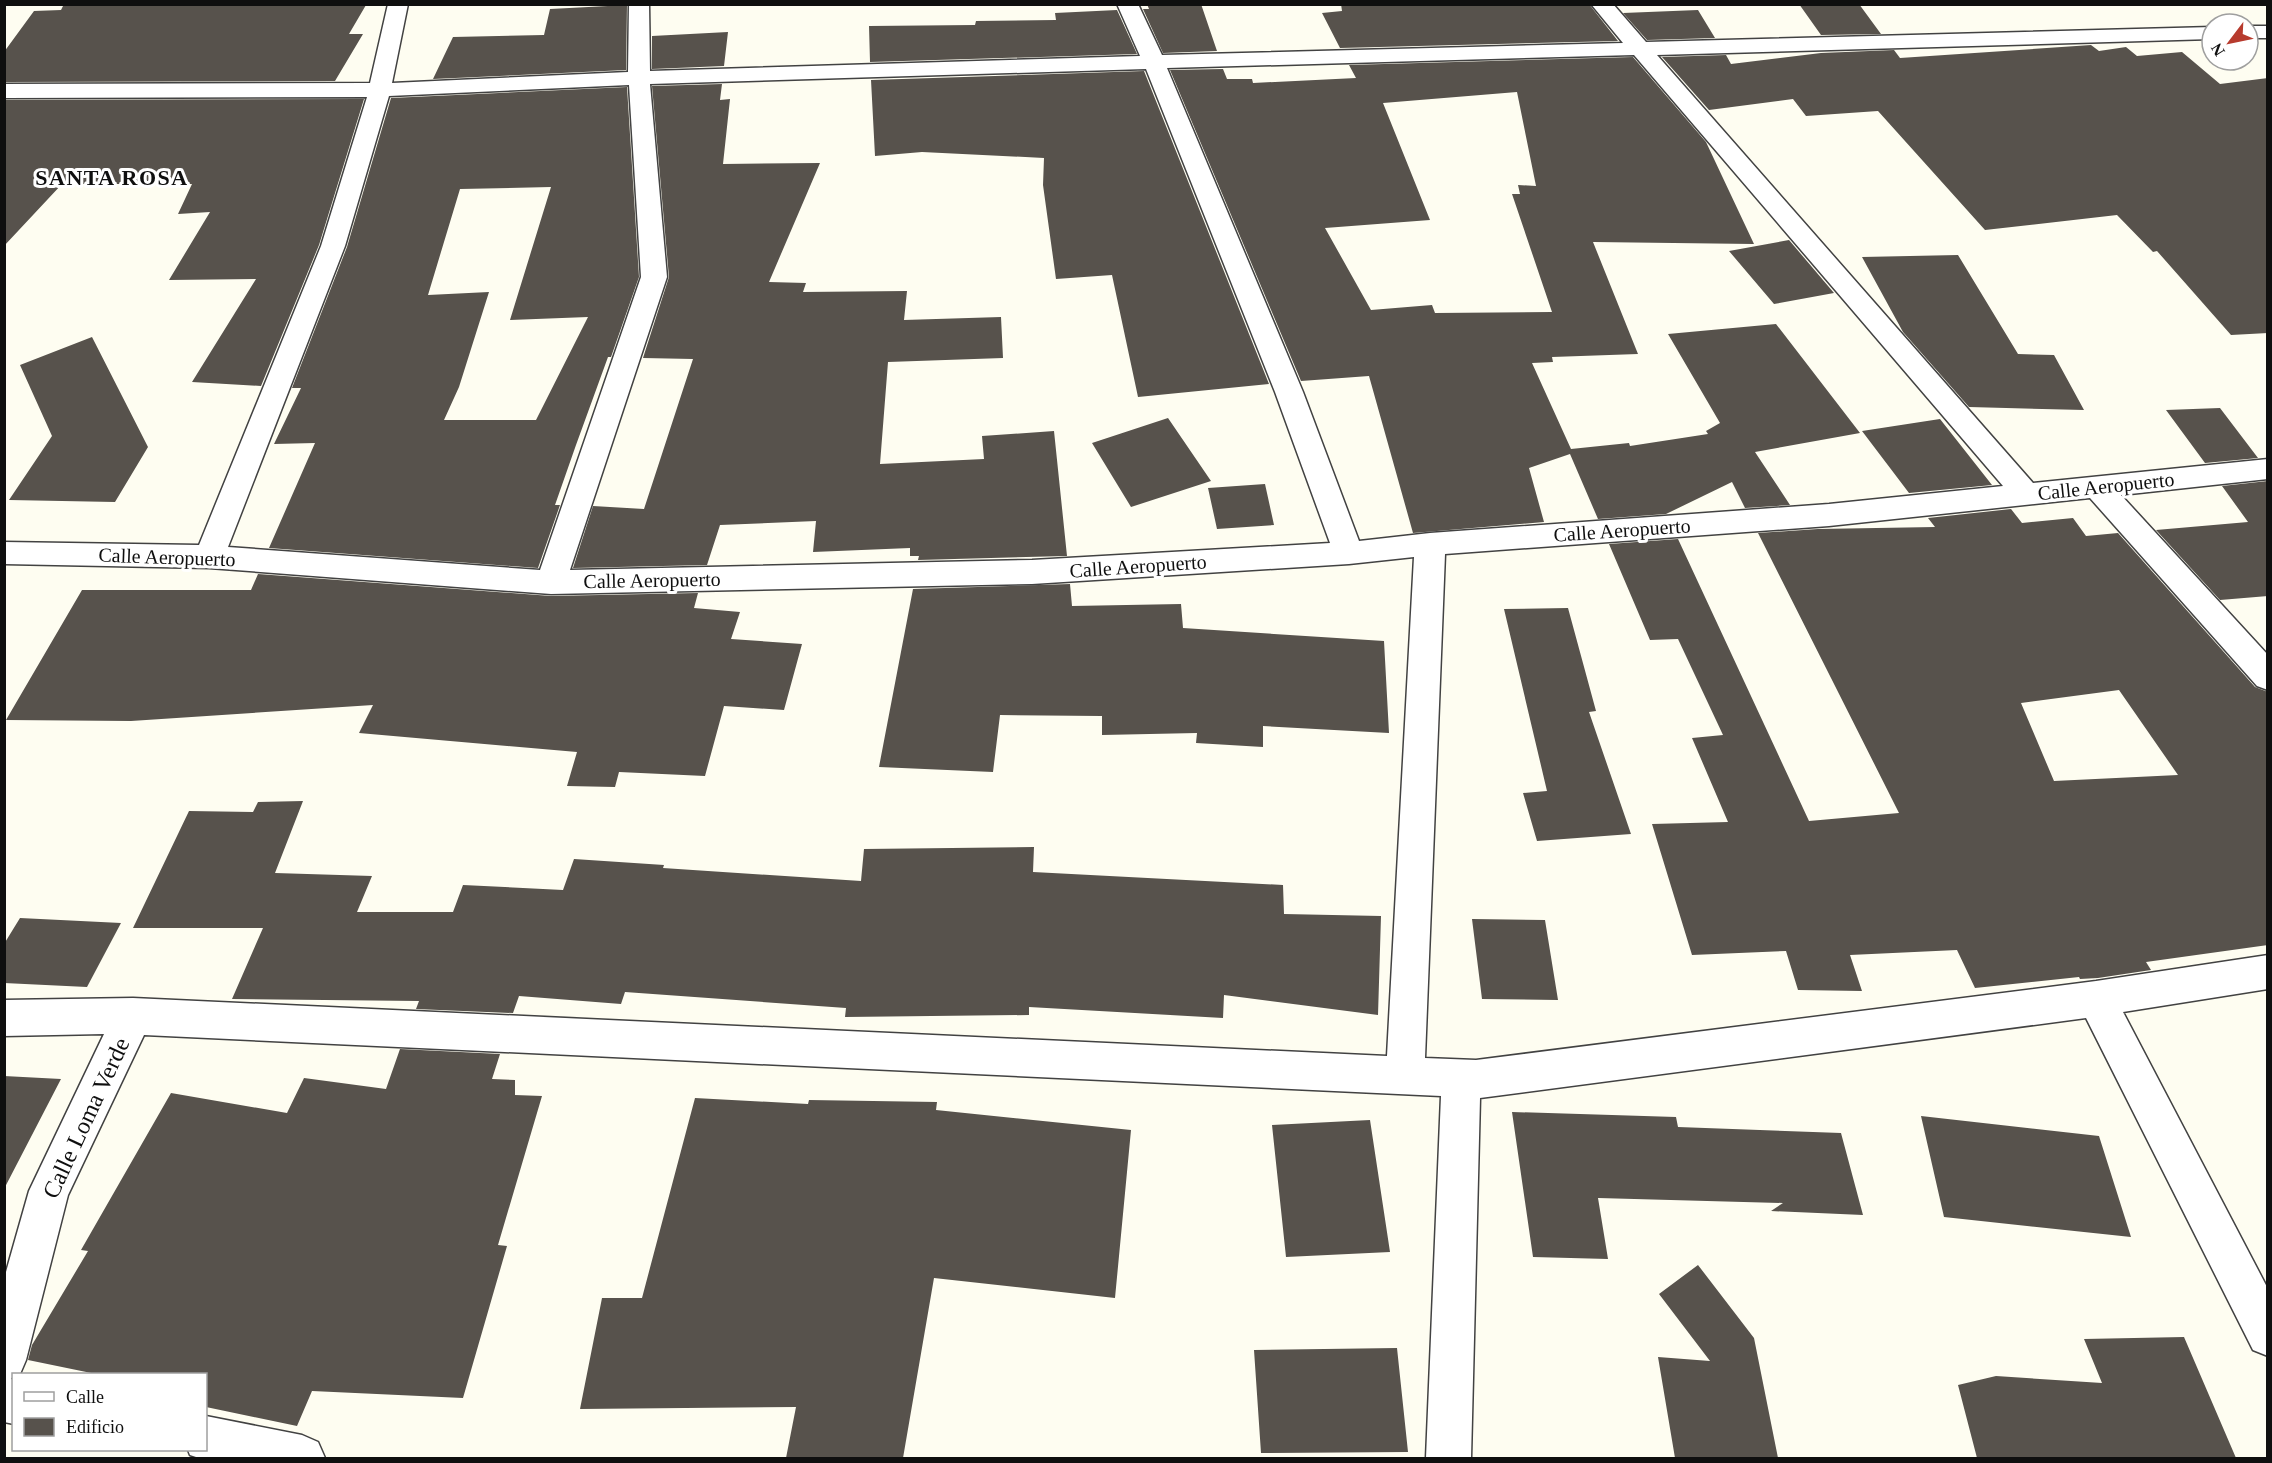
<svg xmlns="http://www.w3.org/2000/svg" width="2272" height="1463" font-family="'Times New Roman',serif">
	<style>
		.building { fill: #57524c; fill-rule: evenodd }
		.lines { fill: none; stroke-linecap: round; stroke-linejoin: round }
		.minor-casing { stroke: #424242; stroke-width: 3 }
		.minor { fill: #fff; fill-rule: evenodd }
		.labels { text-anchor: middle; stroke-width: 6; stroke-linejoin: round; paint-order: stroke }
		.street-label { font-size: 20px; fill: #0f0f0f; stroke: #fff }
		.far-district-label { font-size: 22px; font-weight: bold; letter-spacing: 1.5px; fill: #0f0f0f; stroke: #fff }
		.near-street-label { font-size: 24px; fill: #0f0f0f; stroke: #fff }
	</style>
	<rect width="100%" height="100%" fill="#fefdf1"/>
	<path class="building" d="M 64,4 L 306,6 L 366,5 L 349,34 L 363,34 L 335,81 L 4,82 L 4,52 L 34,11 L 61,10 Z
		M 1147,4 L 1201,4 L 1217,51 L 1163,53 L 1143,9 L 1149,9 Z
		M 1341,4 L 1589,4 L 1618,41 L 1340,48 L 1322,13 L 1342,11 Z
		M 1799,4 L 1859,4 L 1881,34 L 1821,35 Z
		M 627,5 L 626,70 L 433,79 L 453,37 L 544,35 L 550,9 Z
		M 1117,10 L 1137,54 L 870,62 L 869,26 L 975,25 L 976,21 L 1056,20 L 1055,13 Z
		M 1698,10 L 1715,38 L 1647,40 L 1623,13 Z
		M 728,32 L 724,66 L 652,69 L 652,36 Z
		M 2091,45 L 2099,51 L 2126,47 L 2137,56 L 2182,52 L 2220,84 L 2268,78 L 2268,333 L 2231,335 L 2157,251 L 2153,252 L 2117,215 L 1985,230 L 1878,111 L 1806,116 L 1793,99 L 1709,110 L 1662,57 L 1726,55 L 1731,64 L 1821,53 L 1894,50 L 1900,58 Z
		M 1633,57 L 1706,142 L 1754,244 L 1593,242 L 1638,354 L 1552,357 L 1553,362 L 1532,363 L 1571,449 L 1629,443 L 1630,446 L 1708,434 L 1706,431 L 1720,423 L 1668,334 L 1776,324 L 1860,433 L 1755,452 L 1790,505 L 1745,508 L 1732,482 L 1666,514 L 1598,519 L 1570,454 L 1529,468 L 1544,522 L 1413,533 L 1369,376 L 1301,381 L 1170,70 L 1223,69 L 1227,79 L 1252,79 L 1253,83 L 1356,78 L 1349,65 ZM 1517,92 L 1536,186 L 1518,185 L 1520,194 L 1512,194 L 1552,312 L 1435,313 L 1432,305 L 1371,310 L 1325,228 L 1430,220 L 1383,103 Z
		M 1144,71 L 1269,384 L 1138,397 L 1112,275 L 1056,279 L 1043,185 L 1044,158 L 922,152 L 875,156 L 871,80 Z
		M 722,84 L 720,100 L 730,99 L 723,164 L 820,163 L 769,282 L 806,283 L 803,292 L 907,291 L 904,320 L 1001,317 L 1003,358 L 888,362 L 880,464 L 984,459 L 982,436 L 1054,431 L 1067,556 L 918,560 L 919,556 L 910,556 L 910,548 L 813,552 L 816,521 L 720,525 L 707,565 L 573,568 L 593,506 L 644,509 L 693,359 L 643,358 L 669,277 L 652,86 Z
		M 627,87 L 639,277 L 611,357 L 608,357 L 576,445 L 555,505 L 560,505 L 538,568 L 269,548 L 315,443 L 274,444 L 301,388 L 292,388 L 347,247 L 391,98 ZM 551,187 L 510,320 L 588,317 L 536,420 L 444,420 L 459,387 L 489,292 L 428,295 L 460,189 Z
		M 364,99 L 319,245 L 261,386 L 192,382 L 256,279 L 169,280 L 210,212 L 178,214 L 192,184 L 62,184 L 4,246 L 4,100 Z
		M 1789,240 L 1834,293 L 1774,304 L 1729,251 Z
		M 1958,255 L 2018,354 L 2054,355 L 2084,410 L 1969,407 L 1903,332 L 1862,257 Z
		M 92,337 L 148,447 L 115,502 L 9,500 L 52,436 L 20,365 Z
		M 2220,408 L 2258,458 L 2205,463 L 2166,410 Z
		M 1168,418 L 1211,481 L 1131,507 L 1092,443 Z
		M 1940,419 L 1992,485 L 1909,493 L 1862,431 Z
		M 2268,481 L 2268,596 L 2220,600 L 2156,530 L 2248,522 L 2222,486 Z
		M 1265,484 L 1274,525 L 1217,529 L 1208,488 Z
		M 2011,509 L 2022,523 L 2073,518 L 2086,536 L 2118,533 L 2255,687 L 2268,692 L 2268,945 L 2146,962 L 2151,970 L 2098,978 L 2080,979 L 2079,977 L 1975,988 L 1957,950 L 1850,955 L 1862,991 L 1798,990 L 1786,951 L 1692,955 L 1652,824 L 1728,822 L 1692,738 L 1723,735 L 1678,639 L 1650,640 L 1609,544 L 1678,539 L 1809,821 L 1899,813 L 1758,533 L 1818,529 L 1935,527 L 1928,518 ZM 2119,690 L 2178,775 L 2054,781 L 2021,703 Z
		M 258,574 L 551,596 L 698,593 L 694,608 L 740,612 L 731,639 L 802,644 L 784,710 L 724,706 L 705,776 L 619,772 L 615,787 L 567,786 L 577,752 L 359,733 L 373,705 L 131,721 L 6,720 L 82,590 L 251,590 Z
		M 1070,584 L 1072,606 L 1181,604 L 1183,628 L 1384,641 L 1389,733 L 1263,726 L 1263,747 L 1196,743 L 1197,733 L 1102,735 L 1102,716 L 1000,715 L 993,772 L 879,767 L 913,589 Z
		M 1568,608 L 1596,711 L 1589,712 L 1631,834 L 1537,841 L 1523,793 L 1547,791 L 1504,609 Z
		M 303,801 L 275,873 L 372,876 L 357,912 L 453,912 L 463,885 L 563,890 L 574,859 L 664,865 L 663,868 L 861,881 L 864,849 L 1034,847 L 1033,872 L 1283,885 L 1284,914 L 1381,916 L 1378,1015 L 1224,995 L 1223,1018 L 1029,1007 L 1029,1015 L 845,1017 L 846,1008 L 625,992 L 621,1004 L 519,996 L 513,1013 L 416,1009 L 419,1001 L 232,999 L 263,928 L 133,928 L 189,811 L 253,812 L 258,802 Z
		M 20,918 L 121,923 L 87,987 L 4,983 L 4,944 Z
		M 1472,919 L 1545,920 L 1558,1000 L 1482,999 Z
		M 400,1049 L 500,1054 L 492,1079 L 515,1080 L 515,1095 L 542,1096 L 498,1245 L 507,1246 L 463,1398 L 312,1391 L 297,1426 L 206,1407 L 206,1374 L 96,1374 L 28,1360 L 32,1345 L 88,1251 L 81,1250 L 171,1093 L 287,1113 L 304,1078 L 386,1089 Z
		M 4,1076 L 61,1079 L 4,1189 Z
		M 695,1098 L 808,1104 L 809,1100 L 937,1102 L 936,1110 L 1131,1130 L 1115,1298 L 934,1278 L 903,1458 L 786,1458 L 796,1407 L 580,1409 L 602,1298 L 642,1298 Z
		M 1512,1112 L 1676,1117 L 1678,1127 L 1841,1133 L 1863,1215 L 1771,1211 L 1783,1203 L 1598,1198 L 1608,1259 L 1533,1257 Z
		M 1921,1116 L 2099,1136 L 2131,1237 L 1944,1217 Z
		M 1370,1120 L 1390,1252 L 1286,1257 L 1272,1125 Z
		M 1698,1265 L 1754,1338 L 1778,1458 L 1675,1458 L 1658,1357 L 1710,1361 L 1659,1294 Z
		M 2184,1337 L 2236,1458 L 1977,1458 L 1958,1385 L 1996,1376 L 2102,1383 L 2084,1339 Z
		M 1397,1348 L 1408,1452 L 1261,1453 L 1254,1350 Z"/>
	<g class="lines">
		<g class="minor-casing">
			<path id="minor" d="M 388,4 L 408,4 L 392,83 L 628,72 L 629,4 L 649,4 L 650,71 L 1140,56 L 1117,4 L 1138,4 L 1162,55 L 1623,43 L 1591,4 L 1613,4 L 1646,42 L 2212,27 L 2212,39 L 1657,55 L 2033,483 L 2268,459 L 2268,479 L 2121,495 L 2268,655 L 2268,690 L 2257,686 L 2090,498 L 1829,526 L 1445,554 L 1425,1058 L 1476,1060 L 2096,981 L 2268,955 L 2268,989 L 2123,1012 L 2268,1289 L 2268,1356 L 2253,1350 L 2086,1018 L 1480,1098 L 1471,1458 L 1426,1458 L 1441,1096 L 144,1035 L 68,1195 L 26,1360 L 20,1374 L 14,1374 L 11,1379 L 14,1380 L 14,1424 L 4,1422 L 4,1279 L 29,1191 L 104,1034 L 4,1036 L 4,1000 L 133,998 L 1387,1056 L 1414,557 L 1349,564 L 1032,584 L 551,594 L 209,568 L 4,564 L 4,542 L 199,545 L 321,246 L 367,97 L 4,98 L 4,84 L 370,83 ZM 1634,55 L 2003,486 L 1829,504 L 1430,533 L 1359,541 L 1303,392 L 1167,68 ZM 1146,69 L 1275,392 L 1330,543 L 1032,560 L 570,570 L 667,277 L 650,84 ZM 629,85 L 641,277 L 540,570 L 228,547 L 345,246 L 389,96 Z
				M 2248,26 L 2268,26 L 2268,38 L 2248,38 Z
				M 206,1416 L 302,1435 L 318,1442 L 325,1458 L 199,1458 L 190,1455 L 188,1450 L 206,1450 Z"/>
		</g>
		<use href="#minor" class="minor"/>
	</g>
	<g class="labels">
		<g class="street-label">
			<text transform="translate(2106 486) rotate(-6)" y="7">Calle Aeropuerto</text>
			<text transform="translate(1622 530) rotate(-4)" y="7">Calle Aeropuerto</text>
			<text transform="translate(167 557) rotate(2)" y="7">Calle Aeropuerto</text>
			<text transform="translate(1138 566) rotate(-4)" y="7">Calle Aeropuerto</text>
			<text transform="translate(652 580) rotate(-1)" y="7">Calle Aeropuerto</text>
		</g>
		<g class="far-district-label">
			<text x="112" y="185">SANTA ROSA</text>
		</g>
		<g class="near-street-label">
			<text transform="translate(86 1118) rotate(-65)" y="8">Calle Loma Verde</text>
		</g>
	</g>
	<rect width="2272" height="1463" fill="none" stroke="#0f0f0f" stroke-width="12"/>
	<rect x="12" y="1373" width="195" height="78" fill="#ffffff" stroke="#9f9f9f" stroke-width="1.5"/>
	<rect x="24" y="1392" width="30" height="9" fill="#ffffff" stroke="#9f9f9f" stroke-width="1.5"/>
	<text x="66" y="1403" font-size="18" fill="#0f0f0f">Calle</text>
	<rect x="24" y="1418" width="30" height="18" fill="#57524c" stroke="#9f9f9f" stroke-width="1.5"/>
	<text x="66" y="1433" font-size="18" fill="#0f0f0f">Edificio</text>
	<g transform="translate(2230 42) rotate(238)"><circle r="28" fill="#ffffff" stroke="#9f9f9f" stroke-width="1.5"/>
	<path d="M0-4.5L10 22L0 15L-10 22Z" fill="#b73b2e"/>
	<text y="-9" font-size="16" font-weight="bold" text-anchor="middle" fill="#0f0f0f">N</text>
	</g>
</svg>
